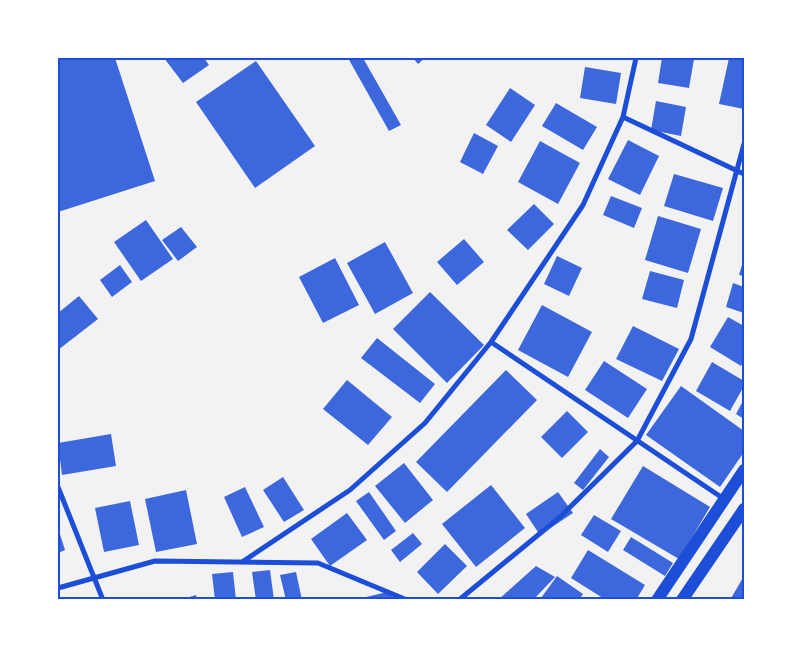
<svg xmlns="http://www.w3.org/2000/svg" width="802" height="657" font-family="Figtree,sans-serif">
	<style>
		.building { fill: #3d67dc }
		.lines { fill: none; stroke-linecap: round; stroke-linejoin: round }
		.minor { stroke: #1d4ed8; stroke-width: 5 }
		.primary { stroke: #1d4ed8; stroke-width: 12 }
		.neatline { fill: none; stroke: #1d4ed8; stroke-width: 2 }
	</style>
	<rect width="100%" height="100%" fill="#f2f2f2"/>
	<path class="building" d="M 58,58 L 115,58 L 155,181 L 58,212 Z
		M 164,58 L 204,58 L 209,65 L 183,83 Z
		M 348,58 L 363,58 L 401,125 L 389,131 Z
		M 413,58 L 425,58 L 418,64 Z
		M 662,58 L 694,59 L 689,88 L 658,83 Z
		M 729,58 L 744,58 L 744,109 L 719,104 Z
		M 256,61 L 315,146 L 255,188 L 196,102 Z
		M 585,67 L 621,73 L 616,104 L 580,98 Z
		M 510,88 L 535,105 L 511,142 L 486,125 Z
		M 656,101 L 686,107 L 681,136 L 651,130 Z
		M 556,103 L 597,127 L 583,150 L 542,126 Z
		M 474,133 L 498,146 L 483,174 L 460,162 Z
		M 628,140 L 659,156 L 640,195 L 608,179 Z
		M 540,141 L 580,163 L 558,204 L 518,182 Z
		M 674,174 L 723,188 L 713,221 L 664,206 Z
		M 611,196 L 642,208 L 634,228 L 603,215 Z
		M 534,204 L 554,224 L 528,250 L 507,230 Z
		M 658,216 L 701,229 L 688,273 L 645,260 Z
		M 146,220 L 173,259 L 141,281 L 114,242 Z
		M 181,227 L 197,247 L 178,261 L 162,240 Z
		M 464,239 L 484,262 L 457,285 L 437,262 Z
		M 385,242 L 413,293 L 375,314 L 347,263 Z
		M 557,256 L 582,268 L 569,296 L 544,284 Z
		M 335,258 L 359,305 L 323,323 L 299,277 Z
		M 744,258 L 744,276 L 739,275 Z
		M 120,265 L 132,282 L 112,297 L 100,280 Z
		M 650,271 L 684,280 L 677,308 L 642,299 Z
		M 733,283 L 744,287 L 744,313 L 726,307 Z
		M 430,292 L 484,345 L 447,383 L 393,329 Z
		M 79,296 L 98,319 L 58,350 L 58,313 Z
		M 542,305 L 592,332 L 568,377 L 518,350 Z
		M 728,317 L 744,326 L 744,360 L 741,366 L 710,347 Z
		M 633,326 L 679,349 L 662,381 L 616,359 Z
		M 377,338 L 435,384 L 420,403 L 361,358 Z
		M 604,361 L 647,389 L 628,418 L 585,390 Z
		M 712,362 L 744,381 L 744,386 L 730,411 L 696,391 Z
		M 506,370 L 537,400 L 447,492 L 416,462 Z
		M 347,380 L 392,417 L 368,445 L 323,409 Z
		M 681,386 L 744,431 L 744,452 L 720,487 L 646,435 Z
		M 744,399 L 744,419 L 736,414 Z
		M 567,411 L 588,432 L 562,458 L 541,437 Z
		M 111,434 L 116,466 L 62,475 L 58,443 Z
		M 600,449 L 609,457 L 583,490 L 574,483 Z
		M 404,463 L 433,500 L 405,523 L 375,486 Z
		M 643,466 L 710,507 L 679,559 L 611,519 Z
		M 283,477 L 304,510 L 284,522 L 263,490 Z
		M 491,485 L 525,528 L 476,567 L 442,524 Z
		M 245,487 L 264,527 L 242,537 L 224,497 Z
		M 186,490 L 197,544 L 156,552 L 145,499 Z
		M 369,492 L 396,531 L 384,540 L 356,501 Z
		M 558,492 L 573,513 L 540,535 L 526,514 Z
		M 130,501 L 139,545 L 104,552 L 95,508 Z
		M 347,513 L 367,540 L 330,566 L 311,539 Z
		M 594,515 L 621,531 L 608,552 L 581,535 Z
		M 58,528 L 65,550 L 58,553 Z
		M 413,533 L 422,544 L 400,562 L 391,550 Z
		M 631,537 L 673,563 L 665,576 L 623,550 Z
		M 445,544 L 467,566 L 438,594 L 417,572 Z
		M 588,550 L 645,585 L 636,600 L 606,600 L 571,578 Z
		M 536,566 L 555,577 L 533,600 L 498,600 Z
		M 270,570 L 274,600 L 256,600 L 252,572 Z
		M 233,572 L 236,600 L 215,600 L 212,574 Z
		M 296,572 L 302,600 L 286,600 L 280,575 Z
		M 557,576 L 583,594 L 579,600 L 541,598 Z
		M 744,576 L 744,600 L 730,600 Z
		M 391,591 L 393,600 L 359,600 L 358,599 Z
		M 196,595 L 197,600 L 183,600 L 183,599 Z"/>
	<g class="lines">
		<path class="minor" d="M 623,117 L 744,174
			M 491,342 L 724,499
			M 58,487 L 103,600
			M 242,562 L 350,490 L 425,423 L 491,342 L 583,205 L 623,117 L 636,58
			M 58,588 L 155,561 L 318,563 L 407,600
			M 459,600 L 560,517 L 637,441 L 691,339 L 744,144"/>
		<path class="primary" d="M 657,600 L 744,470
			M 682,600 L 744,509"/>
	</g>
	<rect width="802" height="657" fill="none" stroke="#ffffff" stroke-width="118"/>
	<rect x="59" y="59" width="684" height="539" class="neatline"/>
</svg>
